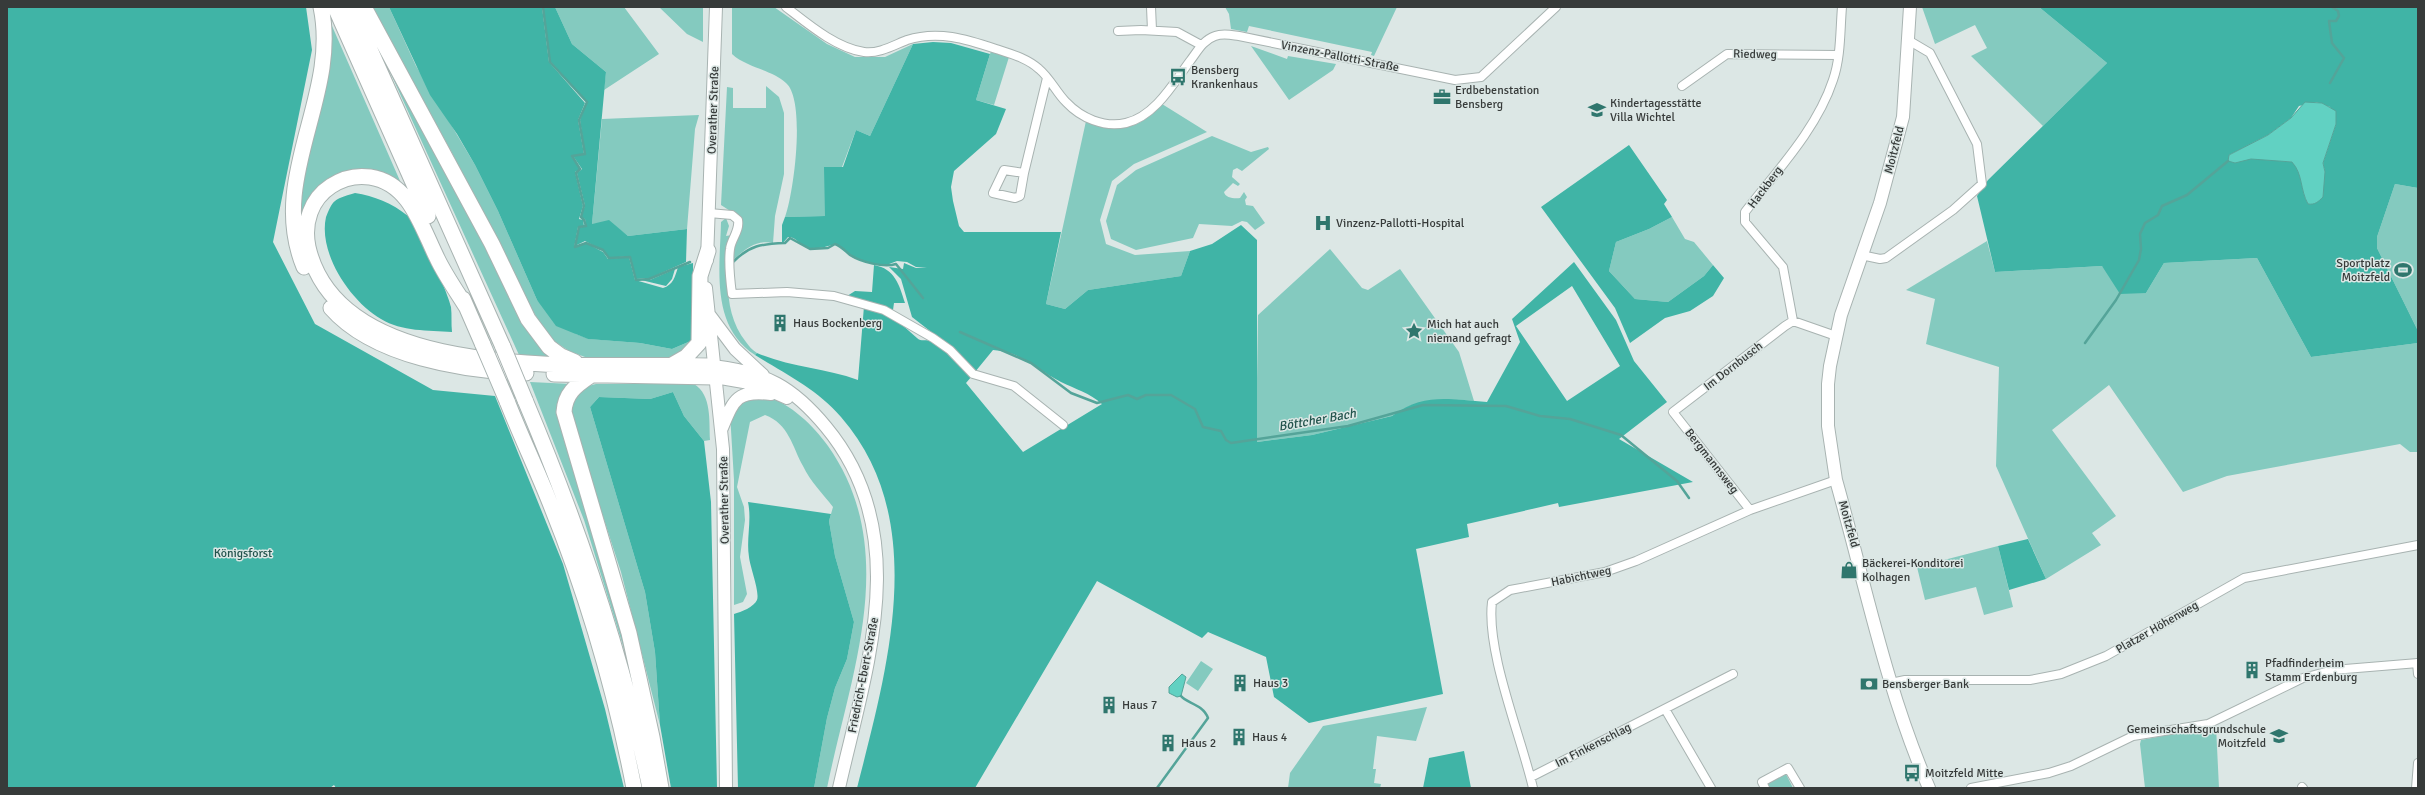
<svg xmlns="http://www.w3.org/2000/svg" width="2425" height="795" font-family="Signika,sans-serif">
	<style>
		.green { fill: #84cabf }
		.forest { fill: #40b4a6; fill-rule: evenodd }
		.water { fill: #61d1c2; stroke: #54a499 }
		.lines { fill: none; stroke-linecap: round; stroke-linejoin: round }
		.stream { stroke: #54a499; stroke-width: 2.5 }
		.street-casing { stroke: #a8b3b1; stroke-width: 10 }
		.secondary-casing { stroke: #a8b3b1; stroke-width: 14 }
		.highway-casing { stroke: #a8b3b1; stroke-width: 17 }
		.street { stroke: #fff; stroke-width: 8 }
		.secondary { stroke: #fff; stroke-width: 12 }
		.highway { stroke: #fff; stroke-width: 15 }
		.highway-bridge-casing { stroke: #a8b3b1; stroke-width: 17; stroke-linecap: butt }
		.highway-bridge { stroke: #fff; stroke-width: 15 }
		.labels { text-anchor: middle; stroke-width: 3; stroke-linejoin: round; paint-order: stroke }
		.street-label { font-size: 12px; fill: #373b3a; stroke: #dce7e5 }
		.poi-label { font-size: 12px; fill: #373b3a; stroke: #dce7e5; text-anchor: start }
		.park-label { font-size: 12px; fill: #22534d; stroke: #dce7e5 }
		.water-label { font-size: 13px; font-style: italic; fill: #23544d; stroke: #dce7e5 }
	</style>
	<rect width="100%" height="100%" fill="#dce7e5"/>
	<path class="green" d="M 372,7 L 389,7 L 416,66 L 475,165 L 498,211 L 537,300 L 576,334 L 589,339 L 640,343 L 672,349 L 693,340 L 693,343 L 673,358 L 585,357 L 569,351 L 554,341 L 540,323 L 530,306 L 452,153 Z
		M 555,7 L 624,7 L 659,54 L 604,90 L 606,72 L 572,44 Z
		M 659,7 L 703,7 L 703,42 L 687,34 Z
		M 732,7 L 774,7 L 827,44 L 855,57 L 885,57 L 913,44 L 870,136 L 856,130 L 842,167 L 825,168 L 825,216 L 785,217 C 794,193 806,100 786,83 C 771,69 747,68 732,54 Z
		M 1225,7 L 1397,7 L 1374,56 L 1371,55 L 1372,52 L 1249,26 L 1247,32 L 1231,29 L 1229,14 Z
		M 1922,7 L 2039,7 L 2107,63 L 2043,126 L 1971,56 L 1987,48 L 1975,25 L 1935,44 Z
		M 325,10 L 404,190 L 358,173 L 305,215 L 327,292 L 423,354 L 324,293 L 309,268 L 297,227 Z
		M 370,28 L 558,357 L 519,355 Z
		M 1251,46 L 1287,59 L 1288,56 L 1336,64 L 1333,70 L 1289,100 Z
		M 991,51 L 1009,57 L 994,105 L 976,100 Z
		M 766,86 L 779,97 L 784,113 L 784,174 L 775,216 L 773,243 C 756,239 744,250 732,261 L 732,252 L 741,218 L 721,205 L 727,87 L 733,88 L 733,108 L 766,108 Z
		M 1162,104 L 1207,132 L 1134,164 L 1112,181 L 1100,220 L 1106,244 L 1135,255 L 1190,251 L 1181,276 L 1088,290 L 1065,309 L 1046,304 L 1086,121 C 1116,135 1141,129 1162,104 Z
		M 699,115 L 695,129 L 687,229 L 628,236 L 611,223 L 592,224 L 602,119 Z
		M 1212,136 L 1251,152 L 1268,147 L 1269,149 L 1242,171 L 1237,168 L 1233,170 L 1232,177 L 1240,184 L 1238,186 L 1233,183 L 1224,192 C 1225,198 1235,199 1240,198 L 1244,192 L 1247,197 L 1245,200 L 1246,205 L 1253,206 L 1265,223 L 1255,230 L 1247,222 L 1242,221 L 1232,226 L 1199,224 L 1193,238 L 1136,250 L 1111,239 L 1106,221 L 1117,185 L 1136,170 Z
		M 2395,184 L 2418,188 L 2418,331 L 2377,248 L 2377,237 Z
		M 1672,217 L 1685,239 L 1694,242 L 1713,265 L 1704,276 L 1668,302 L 1635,299 L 1609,271 L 1616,242 L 1649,229 Z
		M 726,218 L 729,226 L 726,236 L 732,235 C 727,271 722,312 746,342 C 749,346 752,350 757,353 L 755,355 C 710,326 720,268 721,222 Z
		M 1987,241 L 1995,272 L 2102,266 L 2146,293 L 2164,263 L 2257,258 L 2311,357 L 2418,343 L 2418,452 L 2410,452 L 2400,444 L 2227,476 L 2183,492 L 2109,385 L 2052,430 L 2116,516 L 2092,533 L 2101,545 L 2046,579 L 1996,466 L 1999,367 L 1926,344 L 1935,299 L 1906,290 Z
		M 1330,249 L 1362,288 L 1368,290 L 1400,269 L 1459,352 L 1474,401 C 1443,399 1418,397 1392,416 L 1312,435 L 1256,442 L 1258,315 Z
		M 530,382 L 572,384 L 567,392 L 575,461 L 637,691 L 584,520 Z
		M 596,384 L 694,384 C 712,395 709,421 710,440 L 704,441 L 684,416 L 673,392 L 650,399 L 599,397 L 590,407 L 645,592 L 655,652 L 660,725 L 621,572 L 572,421 C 570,402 576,388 596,384 Z
		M 766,396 C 791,404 813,425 828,446 C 902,551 850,675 827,788 L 814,788 L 827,718 L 835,688 L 847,659 L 854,622 L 835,556 L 829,521 L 833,507 C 823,494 810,481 803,466 C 792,446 789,424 765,415 L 750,422 L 737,487 L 744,507 L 745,520 L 740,557 L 747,594 L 743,602 L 734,605 L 734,480 L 730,413 L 737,403 Z
		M 1998,546 L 2013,607 L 1984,615 L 1976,587 L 1925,600 L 1917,567 Z
		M 1201,661 L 1213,669 L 1198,691 L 1186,683 Z
		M 1427,707 L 1416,741 L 1377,736 L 1373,769 L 1376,769 L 1374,783 L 1381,784 L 1380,788 L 1288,788 L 1290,773 L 1323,726 Z
		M 2216,726 L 2219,788 L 2145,788 L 2140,744 L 2141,740 Z
		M 1786,774 L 1793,788 L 1769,788 L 1768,782 Z"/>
	<path class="forest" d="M 7,7 L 306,7 L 312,50 L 273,242 L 315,324 L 433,390 L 495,396 L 563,564 L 605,709 L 624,788 L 336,788 L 334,785 L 330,788 L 7,788 Z
		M 389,7 L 542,7 L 549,62 L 585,103 L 578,120 L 584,154 L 571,156 L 580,169 L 575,172 L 583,206 L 579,219 L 583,220 L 584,226 L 578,227 L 574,248 L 586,243 L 603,252 L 608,259 L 629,257 L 635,280 L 663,288 C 673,285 675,277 678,267 L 693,263 L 693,340 L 672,349 L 640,343 L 588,339 L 556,326 L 537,300 L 498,211 L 475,165 L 457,134 L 430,95 Z
		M 543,7 L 555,7 L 572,44 L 606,72 L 592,224 L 609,220 L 628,236 L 687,229 L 686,262 L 650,278 L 636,279 L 630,256 L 608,258 L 604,251 L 585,241 L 575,246 L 579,228 L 586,226 L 585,219 L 580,218 L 585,206 L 577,173 L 582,169 L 573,156 L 585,154 L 580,120 L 587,102 L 550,61 Z
		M 2039,7 L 2418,7 L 2418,188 L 2395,184 L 2377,237 L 2377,248 L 2418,331 L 2418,343 L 2311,357 L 2257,258 L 2164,263 L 2146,293 L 2120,294 L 2102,266 L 1995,272 L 1977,196 L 1988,180 L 2107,63 ZM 2316,102 L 2330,107 L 2336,124 L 2323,163 L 2325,172 L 2308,203 L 2298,168 L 2292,162 L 2229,155 L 2268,135 L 2291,118 L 2299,106 Z
		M 933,42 L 951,43 L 990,54 L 976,100 L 1006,109 L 996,134 L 954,171 L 951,187 L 953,201 L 959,226 L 964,232 L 1061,232 L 1046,304 L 1065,309 L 1088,290 L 1181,276 L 1190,251 L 1212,244 L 1241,225 L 1257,240 L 1257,442 L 1312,435 L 1392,416 C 1425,392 1450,400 1487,402 L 1520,342 L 1512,319 L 1574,262 L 1616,320 L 1634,361 L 1667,402 L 1619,439 L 1693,482 L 1559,507 L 1558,503 L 1467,524 L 1469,537 L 1416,549 L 1443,694 L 1309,723 L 1274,697 L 1266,657 L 1208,632 L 1202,638 L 1097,581 L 975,788 L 857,788 C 887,670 931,520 841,417 C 817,389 785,374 755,355 L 757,353 C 789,367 825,368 858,380 L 864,306 C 888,312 899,322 917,338 C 921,342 926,339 931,341 C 947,347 960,365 972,376 L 966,383 L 1023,452 L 1102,404 C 1090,393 1075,389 1061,382 C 1038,370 1020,351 993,350 L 975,372 L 948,345 L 912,317 L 901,279 L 889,267 L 903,269 L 904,263 L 916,268 L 927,267 L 916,267 L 907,262 L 897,261 L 884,266 L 870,263 L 852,257 L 836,244 C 826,246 818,250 808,248 C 800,246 796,236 788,237 L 782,244 L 782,225 L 785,217 L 825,216 L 824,167 L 843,167 L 856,130 L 870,136 L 913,44 ZM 1572,286 L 1620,366 L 1567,401 L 1516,326 Z
		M 1629,145 L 1667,200 L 1664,204 L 1672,217 L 1649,229 L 1616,242 L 1609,271 L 1635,299 L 1668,302 L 1704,276 L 1713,265 L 1724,278 L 1713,296 L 1690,311 L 1665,318 L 1630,343 L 1615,308 L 1541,207 Z
		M 355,193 C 374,196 392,203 408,216 C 418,224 448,293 451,307 C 452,315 451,324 452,332 C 428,330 402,332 381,319 C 350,301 318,253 326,217 C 328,212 331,204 335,201 C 340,197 349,195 355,193 Z
		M 874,265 C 895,269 899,284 905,303 L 894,303 L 893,310 L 844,298 L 855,291 L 872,292 Z
		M 675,269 L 672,279 L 666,286 L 641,280 L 650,280 Z
		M 673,392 L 684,416 L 704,441 L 711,502 L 717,788 L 671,788 L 660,725 L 655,652 L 645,592 L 590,407 L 599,397 L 650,399 Z
		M 748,502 L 831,514 L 829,521 L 835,556 L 854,622 L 847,659 L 835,688 L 827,718 L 814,788 L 738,788 L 734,614 C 741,612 754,607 757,600 C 760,592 750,567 749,557 C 746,539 752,521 748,502 Z
		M 2028,539 L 2046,579 L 2009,590 L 1998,546 Z
		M 1464,751 L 1471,788 L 1423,788 L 1429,758 Z"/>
	<path class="water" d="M 2305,102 L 2322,103 L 2336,111 L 2336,124 L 2323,163 L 2325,172 L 2323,197 C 2318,202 2315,205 2308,204 C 2300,190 2303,174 2292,162 L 2251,159 L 2235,163 L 2228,161 L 2229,155 L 2268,135 L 2291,118 Z
		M 1182,674 L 1186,677 L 1181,696 L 1177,697 L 1169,693 L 1169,687 Z"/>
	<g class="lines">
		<path class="stream" d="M 543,7 L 550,62 L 587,102 L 579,120 L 585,154 L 572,156 L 580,169 L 576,173 L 584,206 L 581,217 L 584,220 L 586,226 L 579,227 L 575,247 L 586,243 L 603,250 L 609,258 L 630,257 L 636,280 L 649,279 L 690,262
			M 2330,83 L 2344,58 L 2332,43 L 2329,21 L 2336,21 L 2339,16 L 2338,11 L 2332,7
			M 733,262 C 750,245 761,244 785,243 L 790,238 L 810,249 L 828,248 L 835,244 C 841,246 845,251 850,255 C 861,262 884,268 896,264 L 923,298
			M 960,332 L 1031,363 L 1071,393 L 1097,403 L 1128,395 L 1137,399 L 1146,395 L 1171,395 L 1195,409 L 1203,427 L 1221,431 L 1226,440 L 1231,443 L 1348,426 L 1423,405 L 1506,406 L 1540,416 L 1570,419 L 1621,435 L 1677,481 L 1689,498
			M 2085,343 L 2116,300 L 2139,260 L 2141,249 L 2140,234 L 2145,223 L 2158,215 L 2162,206 L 2187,195 L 2228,161
			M 1157,788 L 1208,718 C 1203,704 1186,703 1181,696"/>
		<g class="street-casing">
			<path id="street" d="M 786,7 C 808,24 836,48 864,52 C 879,54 894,45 907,40 C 938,30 966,39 996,49 C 1011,54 1027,58 1039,69 C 1050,78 1056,92 1066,102 C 1081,118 1104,128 1126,123 C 1155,116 1173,84 1190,61 C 1197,52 1203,40 1215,36 C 1223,33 1231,35 1239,36 L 1455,80 L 1481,77 L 1556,7
				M 1151,7 L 1152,30
				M 1118,31 L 1141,30 L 1177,32 L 1201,45
				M 1682,86 L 1727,54 L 1838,55
				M 1024,173 L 1020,196 L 1015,198 L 993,193 L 1004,170 L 1024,173 L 1047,78
				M 709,213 L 732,215 L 738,220 C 740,231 731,239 730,249 C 728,264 730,279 732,294 L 787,292 L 834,296 L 884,310 L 933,338 L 950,350 L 973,374 L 1014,386 L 1063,425
				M 1861,255 L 1880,259 L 1886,258 L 1953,210 L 1982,184 L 1977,144 L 1930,53 L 1908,40
				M 1793,321 L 1783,267 L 1745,222 L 1745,212 C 1776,172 1817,129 1833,80 C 1841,57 1840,31 1842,7
				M 1793,321 L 1836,336
				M 1750,510 L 1673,412 L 1785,326 L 1793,321
				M 2417,663 L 2418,674
				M 1891,683 L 1905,680 L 2030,680 L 2061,674 L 2106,656 L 2244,578 L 2418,545
				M 1665,709 L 1711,788
				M 1531,777 L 1733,674
				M 2302,787 L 2303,788
				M 1533,788 C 1521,736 1486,652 1492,602 L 1510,590 L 1605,572 L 1636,561 L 1750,510 L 1836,480
				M 1765,788 L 1762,782 L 1788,768 L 1800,788
				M 1971,788 L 2049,773 L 2071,766 L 2133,736 L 2208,724 L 2303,678 L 2333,670 L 2418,663
				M 2416,788 L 2418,763"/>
		</g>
		<g class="secondary-casing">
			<path id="secondary" d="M 1910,7 L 1903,117 L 1880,203 L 1841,315 L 1830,366 L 1828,384 L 1828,426 L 1836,480 C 1865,583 1886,689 1929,788
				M 707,260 L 716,7
				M 706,288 L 723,449 L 726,788
				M 708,313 L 735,349 L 763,375
				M 713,366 C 766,372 793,387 826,427 C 915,534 866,668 839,788
				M 715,377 L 755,384 L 787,398
				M 722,428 C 734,399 737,390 771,394"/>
		</g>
		<g class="highway-casing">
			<path id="highway" d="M 335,7 L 428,216
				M 351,7 L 503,347
				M 364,7 L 492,244 L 528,319 L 549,347 L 561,356 L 575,362
				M 304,267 C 267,177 340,97 321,7
				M 463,299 L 483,345
				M 331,308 C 374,357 465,371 526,373
				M 467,308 C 457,292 445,275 437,258 C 421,226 410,183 370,177 C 356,175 343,178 331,186 C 311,199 303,223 308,247 C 341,391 605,361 713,366
				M 672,365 L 686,357 L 699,343 L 700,276 L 708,251
				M 554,374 L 715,377
				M 590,376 C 575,386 565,394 564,412 L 629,633 L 652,737 L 661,788
				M 525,400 C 578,525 622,655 650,788
				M 507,401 C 520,434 535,466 548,498 C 586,591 615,690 634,788"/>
		</g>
		<use href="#street" class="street"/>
		<use href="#secondary" class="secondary"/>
		<use href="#highway" class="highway"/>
		<g class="highway-bridge-casing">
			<path id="highway-bridge" d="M 483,345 L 507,401
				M 503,347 L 525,400"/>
		</g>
		<use href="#highway-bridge" class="highway-bridge"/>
	</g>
	<defs>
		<g id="bus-bare" transform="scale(1.38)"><path d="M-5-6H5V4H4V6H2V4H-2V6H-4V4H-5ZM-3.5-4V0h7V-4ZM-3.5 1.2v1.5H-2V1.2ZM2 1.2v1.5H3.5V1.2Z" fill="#2f766d" stroke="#dce7e5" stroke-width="2.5" paint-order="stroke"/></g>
		<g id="office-bare" transform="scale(1.38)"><path d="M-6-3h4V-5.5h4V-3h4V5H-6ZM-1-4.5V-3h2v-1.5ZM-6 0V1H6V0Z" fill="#2f766d" stroke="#dce7e5" stroke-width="2.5" paint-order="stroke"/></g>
		<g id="school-bare" transform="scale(1.38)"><path d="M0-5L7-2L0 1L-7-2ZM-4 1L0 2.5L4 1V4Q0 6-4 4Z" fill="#2f766d" stroke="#dce7e5" stroke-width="2.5" paint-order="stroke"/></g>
		<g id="hospital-bare" transform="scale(1.38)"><path d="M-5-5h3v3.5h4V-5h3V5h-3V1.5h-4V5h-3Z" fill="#2f766d" stroke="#dce7e5" stroke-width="2.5" paint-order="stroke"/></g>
		<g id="stadium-bare" transform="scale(1.38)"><path d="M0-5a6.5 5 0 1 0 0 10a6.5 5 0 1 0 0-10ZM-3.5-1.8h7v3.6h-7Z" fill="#2f766d" stroke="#dce7e5" stroke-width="2.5" paint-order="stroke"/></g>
		<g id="building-bare" transform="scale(1.38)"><path d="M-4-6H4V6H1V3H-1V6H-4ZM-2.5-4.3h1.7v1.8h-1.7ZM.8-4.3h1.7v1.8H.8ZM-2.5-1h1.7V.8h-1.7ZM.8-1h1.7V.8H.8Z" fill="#2f766d" stroke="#dce7e5" stroke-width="2.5" paint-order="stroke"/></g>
		<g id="sight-bare" transform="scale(1.38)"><path d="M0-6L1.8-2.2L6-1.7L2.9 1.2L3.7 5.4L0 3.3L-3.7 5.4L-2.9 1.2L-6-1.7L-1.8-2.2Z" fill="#2f766d" stroke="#dce7e5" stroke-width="2.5" paint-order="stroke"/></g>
		<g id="shop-bare" transform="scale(1.38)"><path d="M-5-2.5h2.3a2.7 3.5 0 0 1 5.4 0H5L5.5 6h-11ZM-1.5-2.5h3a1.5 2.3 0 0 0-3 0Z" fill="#2f766d" stroke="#dce7e5" stroke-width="2.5" paint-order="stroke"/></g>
		<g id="bank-bare" transform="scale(1.38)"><path d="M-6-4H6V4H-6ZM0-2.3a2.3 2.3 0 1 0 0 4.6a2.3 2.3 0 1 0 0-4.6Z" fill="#2f766d" stroke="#dce7e5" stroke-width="2.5" paint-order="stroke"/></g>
	</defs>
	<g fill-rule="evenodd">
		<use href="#bus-bare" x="1178" y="77"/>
		<use href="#office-bare" x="1442" y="97"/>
		<use href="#school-bare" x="1597" y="110"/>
		<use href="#hospital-bare" x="1323" y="223"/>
		<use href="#stadium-bare" x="2403" y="270"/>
		<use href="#building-bare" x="780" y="323"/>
		<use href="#sight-bare" x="1414" y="331"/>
		<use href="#shop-bare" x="1849" y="570"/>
		<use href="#building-bare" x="2252" y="670"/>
		<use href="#building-bare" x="1240" y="683"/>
		<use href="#bank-bare" x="1869" y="684"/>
		<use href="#building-bare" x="1109" y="705"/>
		<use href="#school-bare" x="2279" y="736"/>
		<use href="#building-bare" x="1239" y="737"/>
		<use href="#building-bare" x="1168" y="743"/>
		<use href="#bus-bare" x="1912" y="773"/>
	</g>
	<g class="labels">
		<g class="street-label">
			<text transform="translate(1755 54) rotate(1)" y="4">Riedweg</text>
			<text transform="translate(1340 56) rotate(11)" y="4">Vinzenz-Pallotti-Straße</text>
			<text transform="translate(713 110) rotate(-88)" y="4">Overather Straße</text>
			<text transform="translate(1894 150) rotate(-76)" y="4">Moitzfeld</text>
			<text transform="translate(1765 187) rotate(-53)" y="4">Hackberg</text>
			<text transform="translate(1733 366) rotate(-38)" y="4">Im Dornbusch</text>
			<text transform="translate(1712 461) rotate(52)" y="4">Bergmannsweg</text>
			<text transform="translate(724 500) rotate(-91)" y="4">Overather Straße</text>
			<text transform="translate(1849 524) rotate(74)" y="4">Moitzfeld</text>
			<text transform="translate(1581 576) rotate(-12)" y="4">Habichtweg</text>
			<text transform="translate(2157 627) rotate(-30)" y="4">Platzer Höhenweg</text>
			<text transform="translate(863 675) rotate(-79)" y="4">Friedrich-Ebert-Straße</text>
			<text transform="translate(1593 745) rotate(-27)" y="4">Im Finkenschlag</text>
		</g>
		<g class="poi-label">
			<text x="1191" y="74">Bensberg<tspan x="1191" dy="14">Krankenhaus</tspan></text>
			<text x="1455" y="94">Erdbebenstation<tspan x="1455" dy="14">Bensberg</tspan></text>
			<text x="1610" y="107">Kindertagesstätte<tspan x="1610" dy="14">Villa Wichtel</tspan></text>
			<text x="1336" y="227">Vinzenz-Pallotti-Hospital</text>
			<text x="2390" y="267" text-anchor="end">Sportplatz<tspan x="2390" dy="14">Moitzfeld</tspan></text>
			<text x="793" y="327">Haus Bockenberg</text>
			<text x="1427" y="328">Mich hat auch<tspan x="1427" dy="14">niemand gefragt</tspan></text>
			<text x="1862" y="567">Bäckerei-Konditorei<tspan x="1862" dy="14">Kolhagen</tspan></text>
			<text x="2265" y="667">Pfadfinderheim<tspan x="2265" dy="14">Stamm Erdenburg</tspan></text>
			<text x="1253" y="687">Haus 3</text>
			<text x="1882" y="688">Bensberger Bank</text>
			<text x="1122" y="709">Haus 7</text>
			<text x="2266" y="733" text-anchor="end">Gemeinschaftsgrundschule<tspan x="2266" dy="14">Moitzfeld</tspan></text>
			<text x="1252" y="741">Haus 4</text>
			<text x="1181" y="747">Haus 2</text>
			<text x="1925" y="777">Moitzfeld Mitte</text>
		</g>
		<g class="park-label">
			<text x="243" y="557">Königsforst</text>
		</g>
		<g class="water-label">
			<text transform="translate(1317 419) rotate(-10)" y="5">Böttcher Bach</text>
		</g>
	</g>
	<rect width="2425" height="795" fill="none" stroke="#373b3a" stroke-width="16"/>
</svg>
